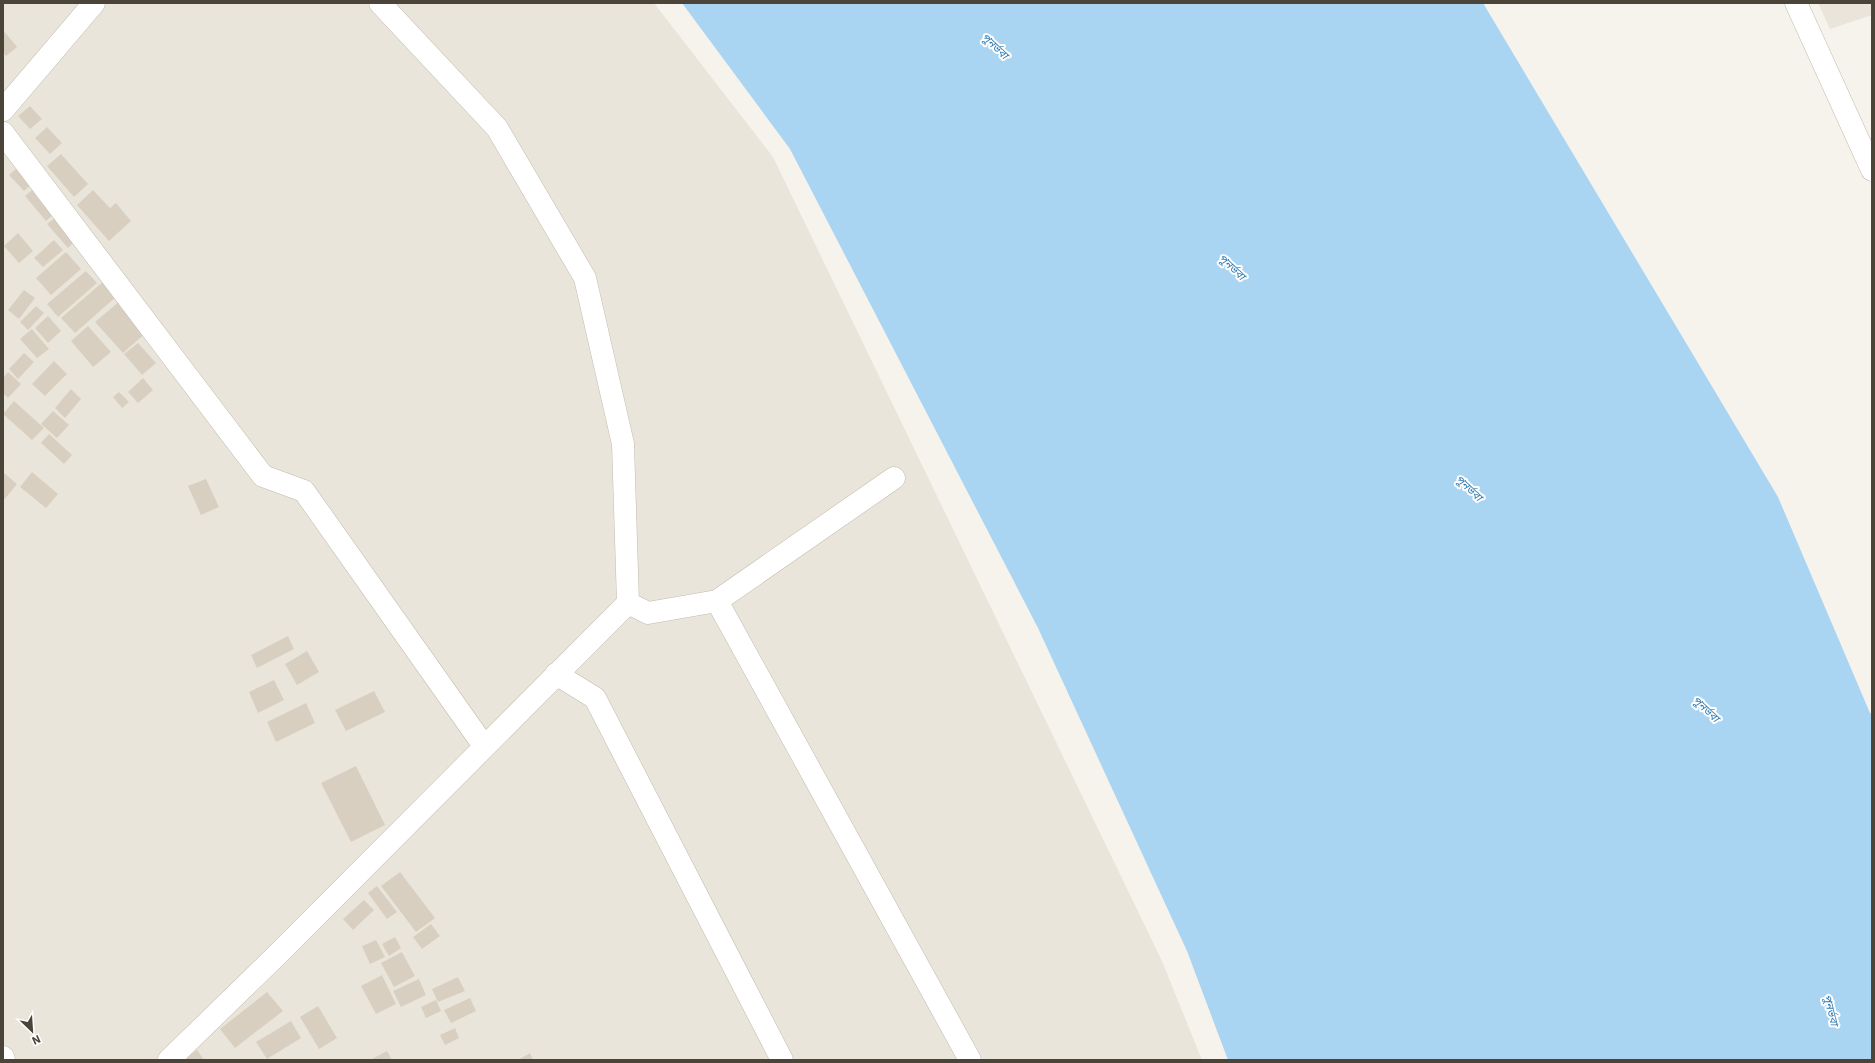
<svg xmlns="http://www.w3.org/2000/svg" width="1875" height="1063" font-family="'IBM Plex Sans','Noto Sans Bengali',sans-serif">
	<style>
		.residential { fill: #eae5da }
		.water { fill: #a9d4f2 }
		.building { fill: #d8cfc1 }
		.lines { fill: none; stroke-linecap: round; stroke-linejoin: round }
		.minor-casing { stroke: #c2bbae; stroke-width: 23 }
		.minor { stroke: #fff; stroke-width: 22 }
		.labels { text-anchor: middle; stroke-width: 4; stroke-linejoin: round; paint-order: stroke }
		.water-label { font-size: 11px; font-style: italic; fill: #2e7ab2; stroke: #fff }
	</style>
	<rect width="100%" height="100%" fill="#f6f3ec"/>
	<path class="residential" d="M 3,3 L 654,3 L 773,157 L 1162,961 L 1202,1060 L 3,1060 Z
		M 1818,3 L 1872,3 L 1872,15 L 1830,29 Z"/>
	<path class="water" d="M 682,3 L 1483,3 L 1778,497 L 1870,713 L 1872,714 L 1872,1060 L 1228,1060 L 1187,951 L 1038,628 L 790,149 Z"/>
	<path class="building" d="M 3,30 L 17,47 L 6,56 L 3,52 Z
		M 30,106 L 42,119 L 30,129 L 18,116 Z
		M 47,127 L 62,143 L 50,154 L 35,138 Z
		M 61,154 L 88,184 L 74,197 L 47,166 Z
		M 22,164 L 36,180 L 24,191 L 9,175 Z
		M 38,185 L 59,210 L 46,221 L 25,196 Z
		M 93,190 L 110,208 L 116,203 L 131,221 L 109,241 L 77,205 Z
		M 56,217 L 76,240 L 68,248 L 47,224 Z
		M 18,233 L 33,251 L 19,263 L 4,246 Z
		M 54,240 L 63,250 L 43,267 L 34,258 Z
		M 66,252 L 81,269 L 51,295 L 36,278 Z
		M 86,271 L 97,283 L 58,317 L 47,304 Z
		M 104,281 L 117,296 L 75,333 L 61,318 Z
		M 24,290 L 35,298 L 19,319 L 8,310 Z
		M 121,300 L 148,331 L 123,353 L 95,322 Z
		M 36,306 L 44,313 L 28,330 L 20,322 Z
		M 48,316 L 61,331 L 48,343 L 35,328 Z
		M 88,326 L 111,352 L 93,367 L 71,341 Z
		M 32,329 L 49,349 L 37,358 L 20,339 Z
		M 138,343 L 156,363 L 142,375 L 124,354 Z
		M 24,353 L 34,362 L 18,379 L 9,369 Z
		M 54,361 L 67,374 L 45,396 L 32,384 Z
		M 8,372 L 21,384 L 8,398 L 3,393 L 3,378 Z
		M 143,378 L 153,390 L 138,403 L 128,392 Z
		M 71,389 L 81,399 L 65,418 L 55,408 Z
		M 119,392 L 129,402 L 122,408 L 113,397 Z
		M 14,401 L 44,428 L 32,440 L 3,414 Z
		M 53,411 L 69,425 L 57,438 L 41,424 Z
		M 49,434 L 72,455 L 64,464 L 41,443 Z
		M 3,472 L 17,484 L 3,501 Z
		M 32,472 L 58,494 L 46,508 L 20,487 Z
		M 206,479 L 219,507 L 201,515 L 188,486 Z
		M 288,636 L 294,649 L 257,668 L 251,655 Z
		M 307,651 L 319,672 L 297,685 L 285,664 Z
		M 274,680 L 284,700 L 258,713 L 249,692 Z
		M 374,691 L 385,712 L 346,731 L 335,710 Z
		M 306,703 L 315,723 L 276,742 L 267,722 Z
		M 356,766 L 385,825 L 351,842 L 321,783 Z
		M 400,872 L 435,918 L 416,932 L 381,886 Z
		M 377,886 L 397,912 L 387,919 L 368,893 Z
		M 364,900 L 374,910 L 353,930 L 343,919 Z
		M 431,924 L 440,936 L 422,949 L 413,937 Z
		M 395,937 L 401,948 L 389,956 L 382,944 Z
		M 376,940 L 385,957 L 370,964 L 362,946 Z
		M 402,952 L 415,976 L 394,987 L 381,963 Z
		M 382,975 L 396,1004 L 376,1014 L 361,986 Z
		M 458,977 L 465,991 L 438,1002 L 432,989 Z
		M 419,979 L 426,995 L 401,1007 L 393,991 Z
		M 267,992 L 283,1011 L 235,1048 L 220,1029 Z
		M 470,998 L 476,1011 L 451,1023 L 444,1010 Z
		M 436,1000 L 441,1011 L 426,1018 L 421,1007 Z
		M 318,1006 L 337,1038 L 319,1049 L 300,1017 Z
		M 291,1021 L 301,1038 L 267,1059 L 256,1042 Z
		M 455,1028 L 459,1038 L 445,1045 L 440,1035 Z
		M 197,1050 L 204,1060 L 184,1060 Z
		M 387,1051 L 392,1060 L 370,1060 Z
		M 530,1053 L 533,1060 L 518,1060 Z"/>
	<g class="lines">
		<g class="minor-casing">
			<path id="minor" d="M 1796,3 L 1872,170
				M 3,110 L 94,3
				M 3,133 L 263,476 L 304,491 L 484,746
				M 717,601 L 894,478
				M 628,603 L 648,613 L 717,601 L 970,1060
				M 556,674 L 595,698 L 782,1060
				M 3,1057 L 4,1060
				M 169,1060 L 279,953 L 628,603 L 623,444 L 585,278 L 497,128 L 380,3"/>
		</g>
		<use href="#minor" class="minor"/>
	</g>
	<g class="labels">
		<g class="water-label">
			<text transform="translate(995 46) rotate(43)" y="4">পুনর্ভবা</text>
			<text transform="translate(1232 267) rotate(43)" y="4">পুনর্ভবা</text>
			<text transform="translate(1469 488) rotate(43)" y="4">পুনর্ভবা</text>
			<text transform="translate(1706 709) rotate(43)" y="4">পুনর্ভবা</text>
			<text transform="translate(1831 1010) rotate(76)" y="4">পুনর্ভবা</text>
		</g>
	</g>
	<rect width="1875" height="1063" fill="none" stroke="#4b4439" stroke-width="8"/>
	<g transform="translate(32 1031) rotate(155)" stroke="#ffffff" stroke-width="3" paint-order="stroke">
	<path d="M0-3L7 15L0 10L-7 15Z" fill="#4b4439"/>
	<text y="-6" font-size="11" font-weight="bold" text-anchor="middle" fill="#4b4439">N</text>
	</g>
</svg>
